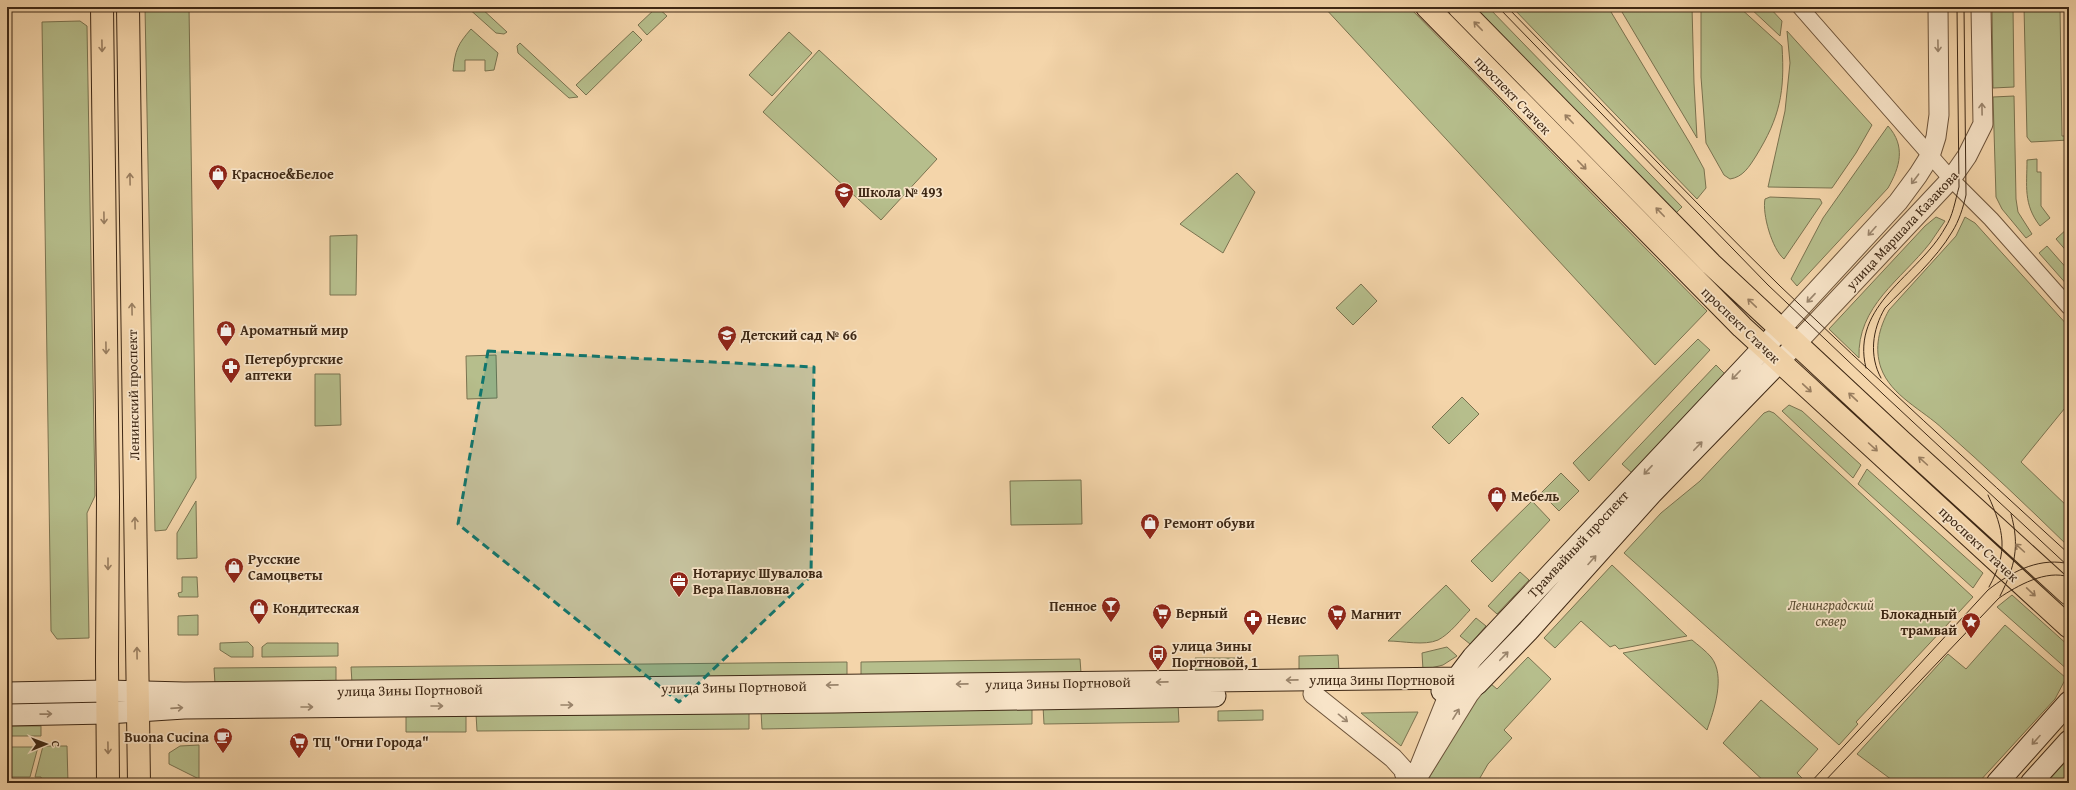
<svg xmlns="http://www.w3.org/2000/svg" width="2076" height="790" font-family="'Gentium Book Plus',serif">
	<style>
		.green { fill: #b6be8c; stroke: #7a7350 }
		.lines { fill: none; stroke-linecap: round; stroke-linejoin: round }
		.minor-casing { stroke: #6c533a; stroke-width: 17 }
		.tertiary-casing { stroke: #6c533a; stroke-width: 21 }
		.secondary-casing { stroke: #3e2815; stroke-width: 23 }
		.primary-casing { stroke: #3e2815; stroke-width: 24 }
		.minor { stroke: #f8e4c8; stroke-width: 15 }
		.tertiary { stroke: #f8e4c8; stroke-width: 19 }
		.secondary { stroke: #f8e4c8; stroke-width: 21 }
		.primary { stroke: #f4d5aa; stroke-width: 22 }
		.tram { stroke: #3e2815; stroke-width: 1 }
		.oneway { stroke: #997e60 }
		.oneway2 { stroke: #9b866e }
		.marked { fill: #0f766e; fill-opacity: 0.2; stroke: #0f766e; stroke-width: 3; stroke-dasharray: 8 5; stroke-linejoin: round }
		.labels { text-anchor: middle; stroke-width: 3.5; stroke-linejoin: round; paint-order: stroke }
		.street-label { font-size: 14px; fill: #3e2815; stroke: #f8e4c8 }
		.poi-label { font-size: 14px; font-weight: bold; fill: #3e2815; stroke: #f8e4c8; text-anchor: start }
		.park-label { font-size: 14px; font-style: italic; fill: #5c4e33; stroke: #f8e4c8 }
	</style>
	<rect width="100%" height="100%" fill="#f4d5aa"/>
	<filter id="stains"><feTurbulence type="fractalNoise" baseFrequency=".005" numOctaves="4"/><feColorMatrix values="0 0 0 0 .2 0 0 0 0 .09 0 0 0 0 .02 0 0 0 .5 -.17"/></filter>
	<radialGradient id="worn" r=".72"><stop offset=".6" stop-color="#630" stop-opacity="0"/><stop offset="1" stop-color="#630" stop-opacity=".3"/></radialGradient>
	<path class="green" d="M 145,7 L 189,7 L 196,478 L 166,530 L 155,531 Z
		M 467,7 L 480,7 L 507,32 L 504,34 L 496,33 Z
		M 657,7 L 667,16 L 647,35 L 638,25 Z
		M 1324,7 L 1409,7 L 1707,311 L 1655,365 Z
		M 1474,7 L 1488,7 L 1682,207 L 1676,213 Z
		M 1512,7 L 1608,7 L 1691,145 L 1704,169 L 1706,188 L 1697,199 Z
		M 1619,7 L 1692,7 L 1694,83 L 1697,138 Z
		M 1701,7 L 1739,7 L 1782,46 C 1785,92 1780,117 1756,156 C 1749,167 1743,177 1730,179 L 1724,175 L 1706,143 L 1701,77 Z
		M 1749,7 L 1769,7 L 1782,21 L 1780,36 Z
		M 1992,7 L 2013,7 L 2014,87 L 1993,88 Z
		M 2024,7 L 2060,7 L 2062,136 L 2069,136 L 2069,140 L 2031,142 L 2027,137 Z
		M 80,21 L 87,26 L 95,496 L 87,513 L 89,638 L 57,639 L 51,631 L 42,22 Z
		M 471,29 L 498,53 L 494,70 L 485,71 L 485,60 L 465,60 L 465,71 L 453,71 C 455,50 458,44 471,29 Z
		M 633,31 L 642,40 L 586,95 L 576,85 Z
		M 1787,31 L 1872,125 L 1856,153 L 1832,188 L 1768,187 L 1785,111 L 1790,63 Z
		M 789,32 L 812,53 L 772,96 L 749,75 Z
		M 520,43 L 578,97 L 569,98 L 518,53 L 517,46 Z
		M 819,50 L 937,159 L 881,220 L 763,112 Z
		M 2014,96 L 2016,199 L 2018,212 L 2032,234 L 2026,238 L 2002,209 L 1996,197 L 1993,97 Z
		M 1888,126 C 1906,146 1900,167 1888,188 L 1797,286 L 1791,279 L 1823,218 Z
		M 2037,159 L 2037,172 L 2041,172 L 2041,206 L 2050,218 L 2040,226 C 2023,204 2027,186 2027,160 Z
		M 1237,173 L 1255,192 L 1223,253 L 1180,224 Z
		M 1770,197 L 1820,199 L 1822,203 L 1784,259 C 1772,249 1762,214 1765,199 Z
		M 1936,217 L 1945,221 C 1940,228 1935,236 1930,243 C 1901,280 1857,306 1859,358 L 1829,329 L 1925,226 Z
		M 1965,217 L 1975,223 L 2069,327 L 2069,403 L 2021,462 L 2069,508 L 2069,547 C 2028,507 1986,467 1943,429 C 1923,410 1891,396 1881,368 C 1874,348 1879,328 1889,310 L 1956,236 Z
		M 2069,227 L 2069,254 L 2056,239 Z
		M 357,235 L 356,295 L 330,295 L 330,236 Z
		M 2047,246 L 2069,271 L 2069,287 L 2039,253 Z
		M 1361,284 L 1377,301 L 1353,325 L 1336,308 Z
		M 1698,339 L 1710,350 L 1589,481 L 1573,463 Z
		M 496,355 L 497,398 L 467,399 L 466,356 Z
		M 1716,365 L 1725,374 L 1632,473 L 1622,464 Z
		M 315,374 L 340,374 L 341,425 L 315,426 Z
		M 1462,397 L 1479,414 L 1449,444 L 1432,427 Z
		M 1789,405 L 1802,411 L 1861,465 L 1853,478 L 1782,411 Z
		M 1769,411 L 1774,413 L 1973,597 L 1856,722 L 1858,724 L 1839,745 L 1624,553 L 1661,513 L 1700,481 L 1764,413 Z
		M 1867,469 L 1983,573 L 1973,588 L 1858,484 Z
		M 1561,473 L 1579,491 L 1559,511 L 1541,493 Z
		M 1081,480 L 1082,524 L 1011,525 L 1010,481 Z
		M 196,501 L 197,558 L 177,559 L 177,533 Z
		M 1532,501 L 1550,520 L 1492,582 L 1471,561 Z
		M 1612,565 L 1687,636 L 1619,649 L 1615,645 L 1610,647 L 1581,621 L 1555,648 L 1544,638 Z
		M 1520,572 L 1529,580 L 1497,614 L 1488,606 Z
		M 182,577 L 197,577 L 198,597 L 179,597 L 178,593 L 182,592 Z
		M 1446,585 L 1470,610 C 1461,619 1450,634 1438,640 C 1424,646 1403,641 1388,641 Z
		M 2012,595 L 2069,646 L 2069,671 L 1997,607 Z
		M 198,615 L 198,635 L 178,635 L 178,616 Z
		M 1476,618 L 1486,626 L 1470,644 L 1460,636 Z
		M 2005,625 L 2066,678 L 2055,699 L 1978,783 L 1896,783 L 1857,754 L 1948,654 L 1966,669 Z
		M 1692,640 C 1698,645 1706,651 1711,657 C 1726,676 1714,710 1707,730 L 1623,653 Z
		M 248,642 L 253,647 L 253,657 L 231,657 L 220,650 L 220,643 Z
		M 267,643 L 338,643 L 338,656 L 262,657 L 262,647 Z
		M 1447,647 L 1457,656 L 1443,665 L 1423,670 L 1422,653 Z
		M 1338,655 L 1339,671 L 1299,672 L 1299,656 Z
		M 1528,657 L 1551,679 L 1504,730 L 1512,738 L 1488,764 L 1477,783 L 1426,783 L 1464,718 L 1476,700 L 1491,684 L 1497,689 Z
		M 1195,658 L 1235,658 L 1235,672 L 1195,672 Z
		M 1080,659 L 1081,673 L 861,677 L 861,662 Z
		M 847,662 L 847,677 L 352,683 L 351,667 Z
		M 336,667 L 336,682 L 215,684 L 214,668 Z
		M 1761,700 L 1818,749 L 1797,773 L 1805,781 L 1803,783 L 1766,783 L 1723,743 Z
		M 1178,704 L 1179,722 L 1044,724 L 1043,706 Z
		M 1032,707 L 1032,724 L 762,729 L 761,711 Z
		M 1263,710 L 1263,720 L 1218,721 L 1218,711 Z
		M 749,711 L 749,729 L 477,731 L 476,714 Z
		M 1418,712 L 1401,746 L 1361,713 Z
		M 466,713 L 466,732 L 406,732 L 406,714 Z
		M 7,726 L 41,726 L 41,736 L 7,736 Z
		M 199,745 L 199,779 L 169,764 L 169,753 L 180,746 Z
		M 43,746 L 67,746 L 68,783 L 42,783 L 41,777 L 35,777 Z
		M 7,747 L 38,747 L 30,777 L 7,777 Z
		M 2069,758 L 2069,783 L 2046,783 Z"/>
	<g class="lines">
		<g class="minor-casing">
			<path id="minor" d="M 1800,7 L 1951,179 L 1991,219 L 2069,307"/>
		</g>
		<g class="tertiary-casing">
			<path id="tertiary" d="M 1780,330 L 1898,202 L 1918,175 L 1930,156 L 1936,137 L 1939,115 L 1938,7
				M 1779,362 L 1951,179 L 1967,156 L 1983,124 L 1981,7
				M 1313,694 L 1393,758 L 1403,769 L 1408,783
				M 1413,783 L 1450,691 L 1457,678 L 1477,684 L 1469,694 L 1414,783"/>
		</g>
		<g class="secondary-casing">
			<path id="secondary" d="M 1442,691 L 1477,684 L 1528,631 L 1651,494 L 1779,362
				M 7,693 L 107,691 L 184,693 L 1457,678 L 1473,657 L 1780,330
				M 7,715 L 107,713 L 184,708 L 834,702 L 1215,696
				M 1997,783 L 2069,702
				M 2031,783 L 2069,741"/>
		</g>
		<g class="primary-casing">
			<path id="primary" d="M 102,7 L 108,497 L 107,661 L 108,783
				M 128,7 L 139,783
				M 1427,7 L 1742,327 L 2069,627
				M 1459,7 L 1711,264 L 1902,442 L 2069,594"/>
		</g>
		<use href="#minor" class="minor"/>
		<use href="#tertiary" class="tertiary"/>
		<use href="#secondary" class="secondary"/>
		<use href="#primary" class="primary"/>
		<path class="tram" d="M 1498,7 L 1768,285 L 1884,395 L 2069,567
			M 1507,7 C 1598,100 1687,195 1780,286 C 1875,377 1972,465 2069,554
			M 1866,368 C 1850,305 1919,275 1945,228 C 1953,216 1955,201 1959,187 L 1957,7
			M 1881,378 C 1869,356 1872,330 1885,308 C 1906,286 1937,258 1952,232 C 1959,221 1963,208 1966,195 L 1964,7
			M 1988,495 C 2004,531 2009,551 1989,587
			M 2000,596 C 2015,567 2020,546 2011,514
			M 1810,783 L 1988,590 C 2010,573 2036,558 2065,563
			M 1823,783 L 1999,598 C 2017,586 2046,569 2069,577"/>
	</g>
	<defs><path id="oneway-shaft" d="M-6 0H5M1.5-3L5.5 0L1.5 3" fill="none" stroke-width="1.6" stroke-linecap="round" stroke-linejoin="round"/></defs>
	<g class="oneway">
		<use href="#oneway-shaft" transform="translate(1478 26) rotate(-134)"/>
		<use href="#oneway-shaft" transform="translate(102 46) rotate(89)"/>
		<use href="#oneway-shaft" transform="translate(1569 119) rotate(-134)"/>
		<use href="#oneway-shaft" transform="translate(1582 165) rotate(46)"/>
		<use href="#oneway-shaft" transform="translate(130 179) rotate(-91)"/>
		<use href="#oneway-shaft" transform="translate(1660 212) rotate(-134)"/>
		<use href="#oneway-shaft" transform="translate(104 218) rotate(89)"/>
		<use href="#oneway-shaft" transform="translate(1752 303) rotate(-136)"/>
		<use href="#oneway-shaft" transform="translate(132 309) rotate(-91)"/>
		<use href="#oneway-shaft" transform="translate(106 348) rotate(89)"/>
		<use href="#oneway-shaft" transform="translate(1807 388) rotate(43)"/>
		<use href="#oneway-shaft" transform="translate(1853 397) rotate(-137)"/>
		<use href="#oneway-shaft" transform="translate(1873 447) rotate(42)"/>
		<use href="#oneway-shaft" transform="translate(1923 461) rotate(-138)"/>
		<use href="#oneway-shaft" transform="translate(135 523) rotate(-91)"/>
		<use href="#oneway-shaft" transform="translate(2020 548) rotate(-138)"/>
		<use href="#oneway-shaft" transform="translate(108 564) rotate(90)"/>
		<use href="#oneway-shaft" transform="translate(2031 592) rotate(43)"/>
		<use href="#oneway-shaft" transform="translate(137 653) rotate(-91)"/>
		<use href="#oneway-shaft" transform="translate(108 748) rotate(89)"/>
	</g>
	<g class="oneway2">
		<use href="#oneway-shaft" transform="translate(1938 46) rotate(89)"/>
		<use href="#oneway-shaft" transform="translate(1982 109) rotate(-91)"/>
		<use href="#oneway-shaft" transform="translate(1915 179) rotate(127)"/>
		<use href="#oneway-shaft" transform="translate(1872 231) rotate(132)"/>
		<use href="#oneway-shaft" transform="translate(1811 298) rotate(133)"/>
		<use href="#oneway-shaft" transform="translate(1736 375) rotate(134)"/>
		<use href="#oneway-shaft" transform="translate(1698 446) rotate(-46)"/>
		<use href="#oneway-shaft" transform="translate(1648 470) rotate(133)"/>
		<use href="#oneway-shaft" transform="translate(1592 560) rotate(-48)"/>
		<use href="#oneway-shaft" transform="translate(1504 656) rotate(-46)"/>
		<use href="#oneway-shaft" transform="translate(1292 680) rotate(179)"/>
		<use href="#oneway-shaft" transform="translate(1162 682) rotate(179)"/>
		<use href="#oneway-shaft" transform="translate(962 684) rotate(179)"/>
		<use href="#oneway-shaft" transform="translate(832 685) rotate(179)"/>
		<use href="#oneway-shaft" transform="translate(567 705)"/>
		<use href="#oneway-shaft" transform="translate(437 706)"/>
		<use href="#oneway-shaft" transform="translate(307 707)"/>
		<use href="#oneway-shaft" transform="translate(177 708) rotate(-4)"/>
		<use href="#oneway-shaft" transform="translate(46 714) rotate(-1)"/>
		<use href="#oneway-shaft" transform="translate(1456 714) rotate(-58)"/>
		<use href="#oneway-shaft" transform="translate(1343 718) rotate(39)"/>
		<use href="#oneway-shaft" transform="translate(2036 740) rotate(132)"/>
	</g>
	<path class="marked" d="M 488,351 L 814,367 L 811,576 L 679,702 L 458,524 Z"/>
	<defs>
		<g id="shop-pin" transform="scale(1)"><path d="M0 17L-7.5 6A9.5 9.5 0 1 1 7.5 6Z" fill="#8f2418" stroke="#f8e4c8"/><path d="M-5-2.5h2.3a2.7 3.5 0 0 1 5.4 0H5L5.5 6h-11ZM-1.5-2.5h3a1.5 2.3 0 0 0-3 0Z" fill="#fff"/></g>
		<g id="school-pin" transform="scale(1)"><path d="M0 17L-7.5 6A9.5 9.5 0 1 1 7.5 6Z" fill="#8f2418" stroke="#f8e4c8"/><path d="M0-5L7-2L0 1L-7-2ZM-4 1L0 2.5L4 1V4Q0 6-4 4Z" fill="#fff"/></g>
		<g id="pharmacy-pin" transform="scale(1)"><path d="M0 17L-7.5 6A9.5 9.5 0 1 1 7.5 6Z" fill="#8f2418" stroke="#f8e4c8"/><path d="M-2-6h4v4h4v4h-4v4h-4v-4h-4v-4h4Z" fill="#fff"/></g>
		<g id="office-pin" transform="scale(1)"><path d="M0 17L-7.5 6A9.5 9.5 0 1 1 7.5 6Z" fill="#8f2418" stroke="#f8e4c8"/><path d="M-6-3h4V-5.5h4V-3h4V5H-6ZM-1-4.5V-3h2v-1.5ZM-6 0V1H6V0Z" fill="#fff"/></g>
		<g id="bar-pin" transform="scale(1)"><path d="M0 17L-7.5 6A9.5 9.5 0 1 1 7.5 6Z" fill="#8f2418" stroke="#f8e4c8"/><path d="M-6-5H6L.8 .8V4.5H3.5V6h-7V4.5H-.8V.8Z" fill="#fff"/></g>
		<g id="supermarket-pin" transform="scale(1)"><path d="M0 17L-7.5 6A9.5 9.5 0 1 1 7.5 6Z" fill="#8f2418" stroke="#f8e4c8"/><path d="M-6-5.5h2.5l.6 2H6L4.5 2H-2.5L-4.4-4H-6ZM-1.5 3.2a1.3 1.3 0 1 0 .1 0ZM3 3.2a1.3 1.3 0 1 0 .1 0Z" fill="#fff"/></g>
		<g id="sight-pin" transform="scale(1)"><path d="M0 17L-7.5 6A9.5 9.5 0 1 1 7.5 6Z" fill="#8f2418" stroke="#f8e4c8"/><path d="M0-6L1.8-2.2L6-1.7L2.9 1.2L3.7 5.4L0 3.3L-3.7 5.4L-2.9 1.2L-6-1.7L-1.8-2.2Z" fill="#fff"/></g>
		<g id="bus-pin" transform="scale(1)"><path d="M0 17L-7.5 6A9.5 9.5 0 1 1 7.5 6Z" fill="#8f2418" stroke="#f8e4c8"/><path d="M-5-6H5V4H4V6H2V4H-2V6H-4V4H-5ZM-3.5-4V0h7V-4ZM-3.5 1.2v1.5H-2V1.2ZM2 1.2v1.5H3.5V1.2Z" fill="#fff"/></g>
		<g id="cafe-pin" transform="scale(1)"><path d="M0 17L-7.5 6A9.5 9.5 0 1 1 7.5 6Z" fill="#8f2418" stroke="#f8e4c8"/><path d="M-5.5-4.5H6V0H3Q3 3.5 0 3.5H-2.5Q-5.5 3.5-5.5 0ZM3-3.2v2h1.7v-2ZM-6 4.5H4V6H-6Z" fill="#fff"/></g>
	</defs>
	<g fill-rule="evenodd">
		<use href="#shop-pin" x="218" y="174"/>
		<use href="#school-pin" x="844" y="192"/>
		<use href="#shop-pin" x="226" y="330"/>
		<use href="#school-pin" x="727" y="335"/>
		<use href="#pharmacy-pin" x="231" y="367"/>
		<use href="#shop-pin" x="1497" y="496"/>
		<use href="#shop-pin" x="1150" y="523"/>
		<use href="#shop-pin" x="234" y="567"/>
		<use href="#office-pin" x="679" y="581"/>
		<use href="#bar-pin" x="1111" y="606"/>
		<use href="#shop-pin" x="259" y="608"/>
		<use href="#supermarket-pin" x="1162" y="613"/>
		<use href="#supermarket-pin" x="1337" y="614"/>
		<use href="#pharmacy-pin" x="1253" y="619"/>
		<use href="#sight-pin" x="1971" y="622"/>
		<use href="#bus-pin" x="1158" y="654"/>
		<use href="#cafe-pin" x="223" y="737"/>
		<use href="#supermarket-pin" x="299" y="742"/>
	</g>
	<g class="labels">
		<g class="street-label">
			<text transform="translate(1513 95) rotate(46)" y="5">проспект Стачек</text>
			<text transform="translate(1902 230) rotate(-47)" y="5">улица Маршала Казакова</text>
			<text transform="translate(1741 325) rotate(44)" y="5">проспект Стачек</text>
			<text transform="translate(133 395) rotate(-91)" y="5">Ленинский проспект</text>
			<text transform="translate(1578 544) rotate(-47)" y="5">Трамвайный проспект</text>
			<text transform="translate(1979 544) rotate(43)" y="5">проспект Стачек</text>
			<text x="1382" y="685">улица Зины Портновой</text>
			<text transform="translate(1058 683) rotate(-1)" y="5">улица Зины Портновой</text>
			<text transform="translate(734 687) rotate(-1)" y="5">улица Зины Портновой</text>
			<text transform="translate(410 690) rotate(-1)" y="5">улица Зины Портновой</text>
		</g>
		<g class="poi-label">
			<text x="232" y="179">Красное&amp;Белое</text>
			<text x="858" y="197">Школа № 493</text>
			<text x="240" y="335">Ароматный мир</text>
			<text x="741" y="340">Детский сад № 66</text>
			<text x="245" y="364">Петербургские<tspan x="245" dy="16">аптеки</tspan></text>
			<text x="1511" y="501">Мебель</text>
			<text x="1164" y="528">Ремонт обуви</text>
			<text x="248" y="564">Русские<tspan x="248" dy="16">Самоцветы</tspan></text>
			<text x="693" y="578">Нотариус Шувалова<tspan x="693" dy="16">Вера Павловна</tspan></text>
			<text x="1097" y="611" text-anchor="end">Пенное</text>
			<text x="273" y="613">Кондитеская</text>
			<text x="1176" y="618">Верный</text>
			<text x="1351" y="619">Магнит</text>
			<text x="1957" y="619" text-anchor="end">Блокадный<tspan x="1957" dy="16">трамвай</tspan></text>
			<text x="1267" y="624">Невис</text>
			<text x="1172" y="651">улица Зины<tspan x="1172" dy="16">Портновой, 1</tspan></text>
			<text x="209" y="742" text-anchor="end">Buona Cucina</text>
			<text x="313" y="747">ТЦ "Огни Города"</text>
		</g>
		<g class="park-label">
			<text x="1831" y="610">Ленинградский<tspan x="1831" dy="16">сквер</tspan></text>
		</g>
	</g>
	<rect width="2076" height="790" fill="none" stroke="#f4d5aa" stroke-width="24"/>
	<rect x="8" y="8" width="2060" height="774" fill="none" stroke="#3e2815" stroke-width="2"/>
	<rect x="12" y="12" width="2052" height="766" fill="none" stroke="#3e2815"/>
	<g transform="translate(46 744) rotate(89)" stroke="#f8e4c8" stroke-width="3" paint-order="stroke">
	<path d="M0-3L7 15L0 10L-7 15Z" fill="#3e2815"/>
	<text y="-6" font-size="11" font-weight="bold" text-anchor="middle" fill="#3e2815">С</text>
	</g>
	<rect width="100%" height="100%" filter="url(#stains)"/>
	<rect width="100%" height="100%" fill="url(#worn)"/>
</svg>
